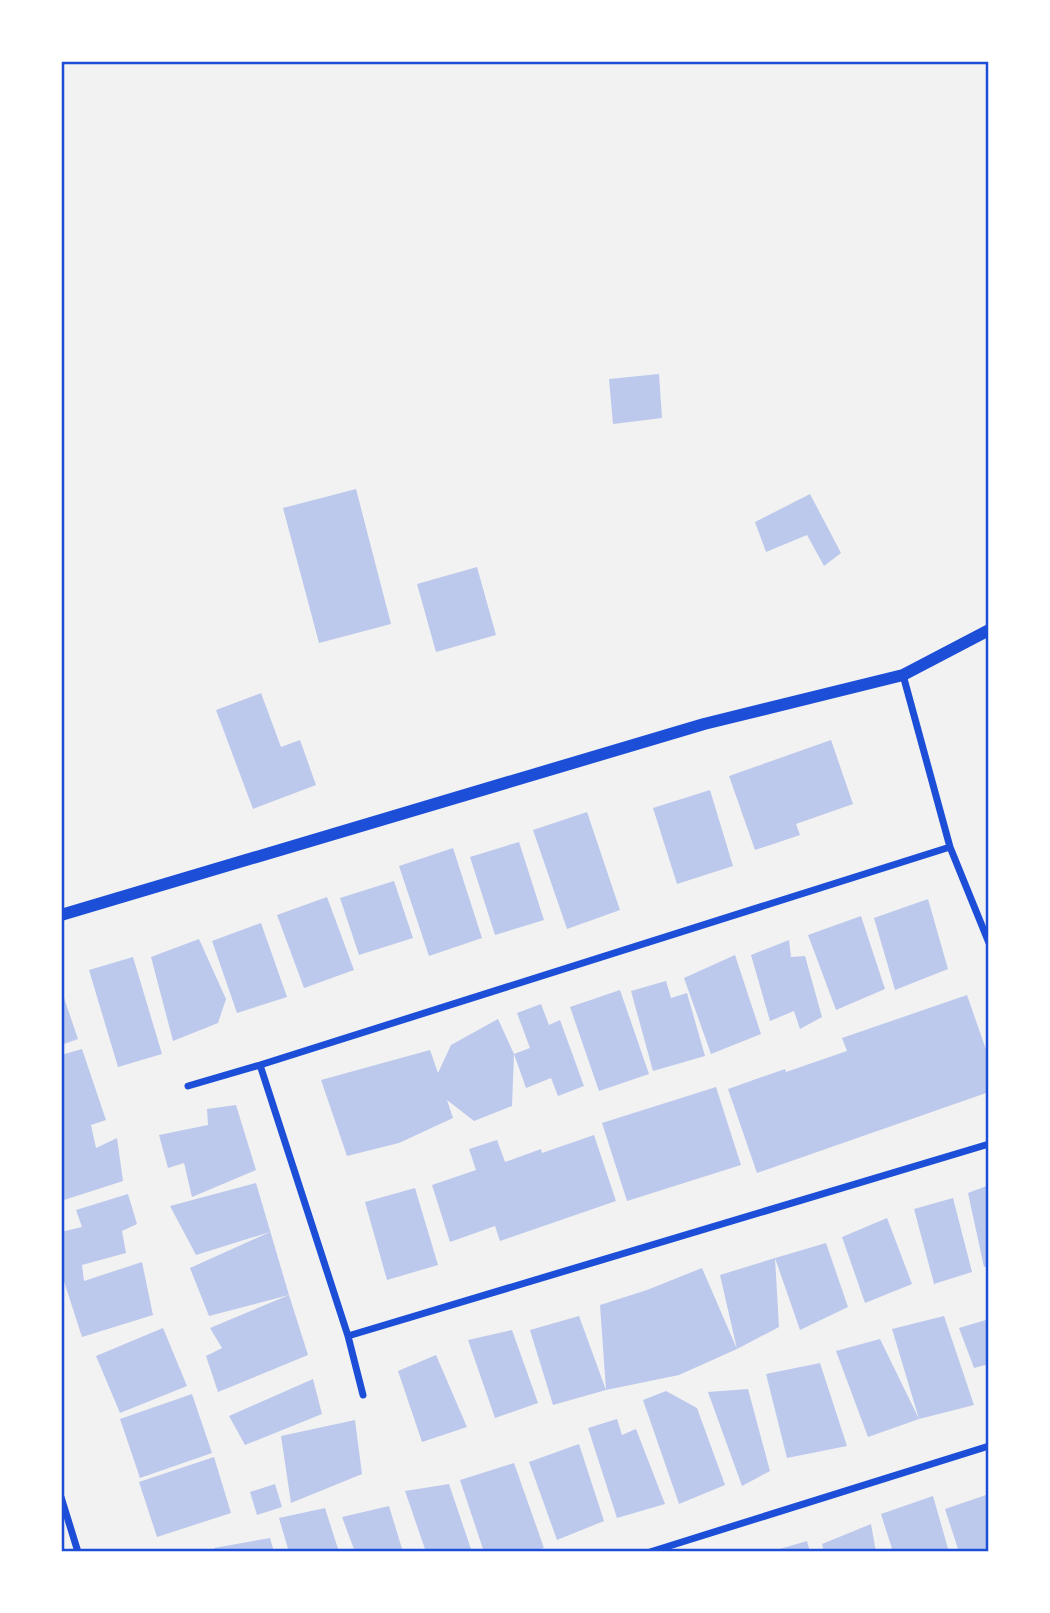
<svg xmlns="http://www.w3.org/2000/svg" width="1050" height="1613" font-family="Mulish,sans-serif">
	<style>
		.building { fill: #bdc9ec }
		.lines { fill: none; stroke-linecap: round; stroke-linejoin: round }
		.minor { stroke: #1d4ed8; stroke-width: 7 }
		.tertiary { stroke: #1d4ed8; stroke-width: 12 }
		.neatline { fill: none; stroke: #1d4ed8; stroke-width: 2.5 }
	</style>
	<rect width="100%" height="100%" fill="#f2f2f2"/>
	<path class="building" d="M 659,374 L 662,418 L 613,424 L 609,379 Z
		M 356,489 L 391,624 L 319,643 L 283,508 Z
		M 810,494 L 841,553 L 824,566 L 807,535 L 766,552 L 755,522 Z
		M 477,567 L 496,635 L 436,652 L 417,584 Z
		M 261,693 L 281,747 L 300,740 L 316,785 L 253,809 L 216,710 Z
		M 831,740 L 853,804 L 796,824 L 800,835 L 755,850 L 729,776 Z
		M 710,790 L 733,866 L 677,884 L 653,808 Z
		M 587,812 L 620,910 L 567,929 L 533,830 Z
		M 519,842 L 544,920 L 495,935 L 470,857 Z
		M 453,848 L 482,938 L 429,956 L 399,866 Z
		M 394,881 L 413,938 L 359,955 L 340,898 Z
		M 327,897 L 354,970 L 304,988 L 277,915 Z
		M 928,899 L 948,969 L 895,990 L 874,918 Z
		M 861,916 L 885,989 L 836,1010 L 808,935 Z
		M 261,923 L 287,997 L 237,1013 L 212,941 Z
		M 199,939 L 226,999 L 218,1023 L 173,1041 L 151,957 Z
		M 789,940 L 791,957 L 805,956 L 822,1017 L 800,1029 L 794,1011 L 770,1021 L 751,955 Z
		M 735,955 L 761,1034 L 711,1054 L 684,978 Z
		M 133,957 L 162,1054 L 118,1067 L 89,970 Z
		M 666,981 L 671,998 L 687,993 L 705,1056 L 653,1071 L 631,991 Z
		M 61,989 L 78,1039 L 61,1045 Z
		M 620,990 L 649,1074 L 599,1091 L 570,1007 Z
		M 967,995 L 989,1058 L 989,1092 L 757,1173 L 728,1089 L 785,1069 L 786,1072 L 847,1051 L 842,1038 Z
		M 541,1004 L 549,1025 L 560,1020 L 584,1086 L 558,1096 L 551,1078 L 526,1088 L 514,1054 L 530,1048 L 517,1013 Z
		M 498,1019 L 514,1054 L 512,1106 L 474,1121 L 447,1100 L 453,1118 L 399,1143 L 347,1156 L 321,1080 L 430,1050 L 438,1073 L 451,1045 Z
		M 82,1049 L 106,1120 L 91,1125 L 96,1148 L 117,1138 L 123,1181 L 61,1201 L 61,1055 Z
		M 716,1087 L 741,1165 L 627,1201 L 602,1123 Z
		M 236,1105 L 256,1170 L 192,1197 L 184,1163 L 168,1168 L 159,1135 L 208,1125 L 207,1109 Z
		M 594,1135 L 616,1201 L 500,1241 L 495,1226 L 450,1242 L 432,1185 L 476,1170 L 469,1149 L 497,1140 L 505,1162 L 541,1149 L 542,1153 Z
		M 256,1183 L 289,1295 L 209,1316 L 190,1268 L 270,1232 L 196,1255 L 170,1206 Z
		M 989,1185 L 989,1266 L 984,1267 L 968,1193 Z
		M 415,1188 L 438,1265 L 387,1280 L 365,1202 Z
		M 128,1194 L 137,1224 L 122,1231 L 126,1253 L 82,1265 L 84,1281 L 142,1262 L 153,1315 L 82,1337 L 61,1272 L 61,1232 L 82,1227 L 76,1210 Z
		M 953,1198 L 972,1272 L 934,1284 L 914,1209 Z
		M 887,1218 L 912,1284 L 865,1303 L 842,1237 Z
		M 826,1243 L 848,1307 L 800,1330 L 775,1258 Z
		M 775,1258 L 779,1327 L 737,1349 L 720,1275 Z
		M 702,1268 L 737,1349 L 679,1375 L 606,1390 L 553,1405 L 530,1330 L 579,1316 L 606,1390 L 600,1305 L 647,1290 Z
		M 289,1295 L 308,1355 L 218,1392 L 206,1356 L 222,1348 L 210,1328 Z
		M 944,1316 L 974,1405 L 919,1419 L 892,1329 Z
		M 989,1319 L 989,1364 L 974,1368 L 959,1328 Z
		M 163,1328 L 187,1386 L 120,1413 L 96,1356 Z
		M 512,1330 L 538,1403 L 495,1418 L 468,1340 Z
		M 880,1339 L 919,1419 L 868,1437 L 836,1351 Z
		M 436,1355 L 467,1427 L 422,1442 L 398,1371 Z
		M 820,1363 L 847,1446 L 787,1458 L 766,1374 Z
		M 313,1379 L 322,1414 L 245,1445 L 229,1416 Z
		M 748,1389 L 770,1471 L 742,1486 L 708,1392 Z
		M 666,1391 L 697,1408 L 725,1485 L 679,1504 L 643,1400 Z
		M 192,1394 L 212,1453 L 140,1478 L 120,1419 Z
		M 617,1419 L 622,1435 L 636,1429 L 665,1504 L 617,1518 L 588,1428 Z
		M 355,1420 L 362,1474 L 291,1503 L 281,1436 Z
		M 579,1444 L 604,1521 L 557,1540 L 529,1462 Z
		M 214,1457 L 231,1513 L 157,1537 L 139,1482 Z
		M 514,1463 L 544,1548 L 529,1552 L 484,1552 L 460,1480 Z
		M 275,1484 L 282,1507 L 257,1515 L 250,1492 Z
		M 449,1484 L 472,1552 L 426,1552 L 405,1491 Z
		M 989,1494 L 989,1552 L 959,1552 L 945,1509 Z
		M 933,1496 L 949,1552 L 893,1552 L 881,1514 Z
		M 389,1506 L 403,1552 L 355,1552 L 342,1517 Z
		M 325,1508 L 339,1552 L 289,1552 L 279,1518 Z
		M 871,1524 L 876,1552 L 824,1552 L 822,1544 Z
		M 270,1538 L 274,1552 L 215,1552 L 214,1548 Z
		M 807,1541 L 810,1552 L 773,1552 L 773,1551 Z"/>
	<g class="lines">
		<path class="minor" d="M 903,675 L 950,847 L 989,943
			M 260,1065 L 348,1336 L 363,1395
			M 188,1086 L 260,1065 L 950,847
			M 348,1336 L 989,1144
			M 61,1497 L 78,1552
			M 650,1552 L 989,1446"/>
		<path class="tertiary" d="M 61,915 L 704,724 L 903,675 L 989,630"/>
	</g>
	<rect width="1050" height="1613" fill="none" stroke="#ffffff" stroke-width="126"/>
	<rect x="63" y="63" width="924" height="1487" class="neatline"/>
</svg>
